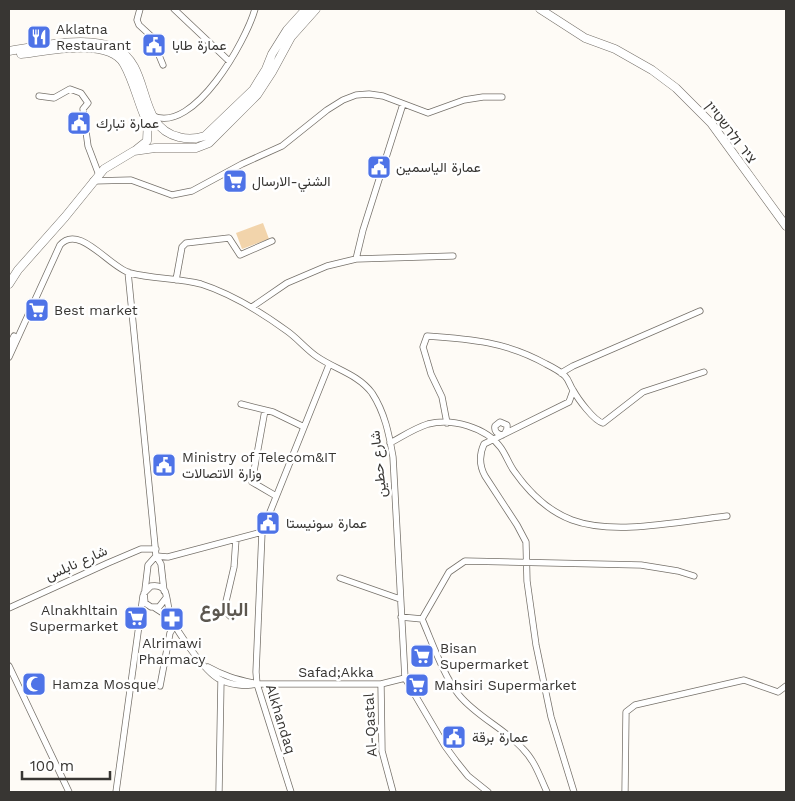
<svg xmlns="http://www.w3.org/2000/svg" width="795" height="801" font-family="'Work Sans',Vazirmatn,'Noto Sans Hebrew',sans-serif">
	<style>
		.green { fill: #f2d4ab }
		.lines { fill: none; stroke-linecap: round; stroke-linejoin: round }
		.minor-casing { stroke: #76716a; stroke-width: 7 }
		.major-casing { stroke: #76716a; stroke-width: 9 }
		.minor { stroke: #fff; stroke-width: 5.5 }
		.major { stroke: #fff; stroke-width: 8 }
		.labels { text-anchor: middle; stroke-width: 5; stroke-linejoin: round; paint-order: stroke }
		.poi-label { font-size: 14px; fill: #383633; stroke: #fff; text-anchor: start }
		.street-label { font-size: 14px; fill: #383633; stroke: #fff }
		.district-label { font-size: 19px; font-weight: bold; fill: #5c5750; stroke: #fff }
	</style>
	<rect width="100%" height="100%" fill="#fefbf6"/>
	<path class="green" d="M 263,223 L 269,239 L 242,249 L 236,233 Z"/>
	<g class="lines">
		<g class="minor-casing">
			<path id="minor" d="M 140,9 L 137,20 L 139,25 L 151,36 L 163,65
				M 174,9 L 229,61
				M 39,96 L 54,98 L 70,89 L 81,93 L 88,103 L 83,109 L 88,146 L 99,175
				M 153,116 C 194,134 246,41 255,9
				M 93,181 L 131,180 L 172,195 L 192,191 L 242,164 L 282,146 L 327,110 L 343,100 L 356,95 L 369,94 L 383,96 L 428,113 L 464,100 L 483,97 L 502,97
				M 356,259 L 363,230 L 403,104
				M 128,272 L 156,556 L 161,564 L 164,591
				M 176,280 L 182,247 L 186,243 L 229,238 L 240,255 L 272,241
				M 252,307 L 287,283 L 327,266 L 356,259 L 453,256
				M 9,346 L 14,336
				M 9,357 L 60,245 C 79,223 109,267 130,273 C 153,279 178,278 201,284 C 232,294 261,312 287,331 C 297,338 305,348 316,356 C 334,369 358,374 372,393 C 385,413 389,434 393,457 L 405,678 L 445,746 L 456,761 L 468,776 L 488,792
				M 561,373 L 573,366 L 700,311
				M 573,391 L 569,402 L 484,444 C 479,455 479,465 485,476 L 517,525 L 526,542 L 527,581 L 536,645 L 551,717 L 574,792
				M 241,404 L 273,412 L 304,427
				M 265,410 L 252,482 L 276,496
				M 447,423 L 442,397 L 431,374 L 423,347 L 427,336 C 471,339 507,342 546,364 C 552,367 560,371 565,376 C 569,380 570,386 573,390 C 578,399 594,421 603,423 L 643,392 L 704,372
				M 502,435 C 497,434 494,431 495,426 L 500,422 L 507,425 L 507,429 L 505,433
				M 390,443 C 403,436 415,428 428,424 C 452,418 486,427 501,448 C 506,455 509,464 514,471 C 528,491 548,511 572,520 C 615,536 681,521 727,516
				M 156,556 L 168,557 L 262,532
				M 340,578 L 400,599
				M 145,590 L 148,565 L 156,556
				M 166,598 L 159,607 L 151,607 L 145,603 L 144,593 L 151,586 C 157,585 162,586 165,591 C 168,599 168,610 171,618 C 178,633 205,672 219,679 C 230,685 246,687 257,684 L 381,684 L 405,678
				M 9,608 L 108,563 L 141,549 L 156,549
				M 155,608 L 172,619
				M 230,616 L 224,610 L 234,567 L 236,539
				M 401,617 L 422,619 C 432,642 444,677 459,695 C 477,717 504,728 523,749 C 535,761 540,777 547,792
				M 422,619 L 449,572 L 465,561 L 641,565 L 678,571 L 694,576
				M 9,666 L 69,792
				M 208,667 C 224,676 235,679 253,683
				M 381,684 L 382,751 L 393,792
				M 160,686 L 170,633 L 175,625
				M 116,792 L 143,596
				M 219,792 L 221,680
				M 291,792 L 257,684 L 256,672 L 262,532 L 329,365
				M 625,792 L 626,712 L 635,705 L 744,680 L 778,692 L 786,686"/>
		</g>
		<g class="major-casing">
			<path id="major" d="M 540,9 L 585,38 L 615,49 L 652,70 L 676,88 L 711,123 L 786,226
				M 9,51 C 37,46 89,35 115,48 C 153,66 135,127 179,137 C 189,140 196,139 205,136 L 253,90 L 266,69 L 272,54 L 287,30 L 306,9
				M 21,54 C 47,51 109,37 124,64 C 133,80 137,98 144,115 L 151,115
				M 137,149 L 147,141 L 148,118 L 151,115
				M 9,284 L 18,270 L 65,217 L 104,169 L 134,151 L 155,148 L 196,148 L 209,143 L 257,95 L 272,72 L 291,37 L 316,9"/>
		</g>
		<use href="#minor" class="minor"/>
		<use href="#major" class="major"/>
	</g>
	<defs>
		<g id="restaurant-square" transform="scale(1.25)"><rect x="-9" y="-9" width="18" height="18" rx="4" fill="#4e73e7" stroke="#fff"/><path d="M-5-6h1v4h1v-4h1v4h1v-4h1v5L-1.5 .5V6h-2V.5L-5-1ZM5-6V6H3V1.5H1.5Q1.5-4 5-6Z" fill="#fff"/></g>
		<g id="civic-square" transform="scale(1.25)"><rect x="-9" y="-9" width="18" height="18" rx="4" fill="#4e73e7" stroke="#fff"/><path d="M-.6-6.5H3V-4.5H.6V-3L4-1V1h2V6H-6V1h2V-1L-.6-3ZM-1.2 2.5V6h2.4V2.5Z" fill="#fff"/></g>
		<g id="supermarket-square" transform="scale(1.25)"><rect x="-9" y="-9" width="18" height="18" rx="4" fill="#4e73e7" stroke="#fff"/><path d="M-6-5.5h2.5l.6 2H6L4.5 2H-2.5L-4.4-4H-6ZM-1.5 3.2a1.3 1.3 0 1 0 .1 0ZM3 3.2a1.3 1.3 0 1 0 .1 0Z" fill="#fff"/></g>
		<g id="pharmacy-square" transform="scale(1.25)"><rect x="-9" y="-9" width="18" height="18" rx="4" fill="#4e73e7" stroke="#fff"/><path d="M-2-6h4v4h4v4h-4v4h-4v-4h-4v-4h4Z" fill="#fff"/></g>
		<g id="mosque-square" transform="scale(1.25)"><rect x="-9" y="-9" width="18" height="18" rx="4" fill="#4e73e7" stroke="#fff"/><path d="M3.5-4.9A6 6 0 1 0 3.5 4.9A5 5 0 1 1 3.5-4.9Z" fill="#fff"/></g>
	</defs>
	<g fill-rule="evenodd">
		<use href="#restaurant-square" x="39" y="37"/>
		<use href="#civic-square" x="154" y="45"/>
		<use href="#civic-square" x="79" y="123"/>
		<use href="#civic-square" x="379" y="167"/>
		<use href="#supermarket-square" x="235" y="181"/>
		<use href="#supermarket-square" x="37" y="310"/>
		<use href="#civic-square" x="164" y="465"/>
		<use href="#civic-square" x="268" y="523"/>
		<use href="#supermarket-square" x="136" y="618"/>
		<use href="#pharmacy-square" x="172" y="619"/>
		<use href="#supermarket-square" x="422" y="656"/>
		<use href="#mosque-square" x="34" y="684"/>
		<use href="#supermarket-square" x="417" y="685"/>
		<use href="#civic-square" x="454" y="737"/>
	</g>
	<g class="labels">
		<g class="poi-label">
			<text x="56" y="34">Aklatna<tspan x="56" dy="16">Restaurant</tspan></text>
			<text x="172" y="50">عمارة طابا</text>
			<text x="96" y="128">عمارة تبارك</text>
			<text x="396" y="172">عمارة الياسمين</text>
			<text x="252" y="186">الشني-الارسال</text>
			<text x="54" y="315">Best market</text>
			<text x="182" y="462">Ministry of Telecom&amp;IT<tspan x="182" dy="16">وزارة الاتصالات</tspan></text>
			<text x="286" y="528">عمارة سونيستا</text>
			<text x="118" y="615" text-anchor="end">Alnakhltain<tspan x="118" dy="16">Supermarket</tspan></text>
			<text x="172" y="648" text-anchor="middle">Alrimawi<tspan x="172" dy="16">Pharmacy</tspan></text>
			<text x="440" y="653">Bisan<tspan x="440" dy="16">Supermarket</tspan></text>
			<text x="52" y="689">Hamza Mosque</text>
			<text x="434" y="690">Mahsiri Supermarket</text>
			<text x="472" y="742">عمارة برقة</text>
		</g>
		<g class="street-label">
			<text transform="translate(731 132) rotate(52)" y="5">ציר ולרשטיין</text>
			<text transform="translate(378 464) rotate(-96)" y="5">شارع حطين</text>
			<text transform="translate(76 563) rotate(-24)" y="5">شارع نابلس</text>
			<text x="336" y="677">Safad;Akka</text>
			<text transform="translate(281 719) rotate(73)" y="5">Alkhandaq</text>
			<text transform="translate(370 725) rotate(-93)" y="5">Al-Qastal</text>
		</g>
		<g class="district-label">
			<text x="224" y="616">البالوع</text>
		</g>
	</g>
	<rect width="795" height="801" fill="none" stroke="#383633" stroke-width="20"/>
	<path d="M22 771v8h88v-8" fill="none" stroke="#383633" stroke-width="2.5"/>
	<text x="30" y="771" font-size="15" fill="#383633" stroke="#ffffff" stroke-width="4" paint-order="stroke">100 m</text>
</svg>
